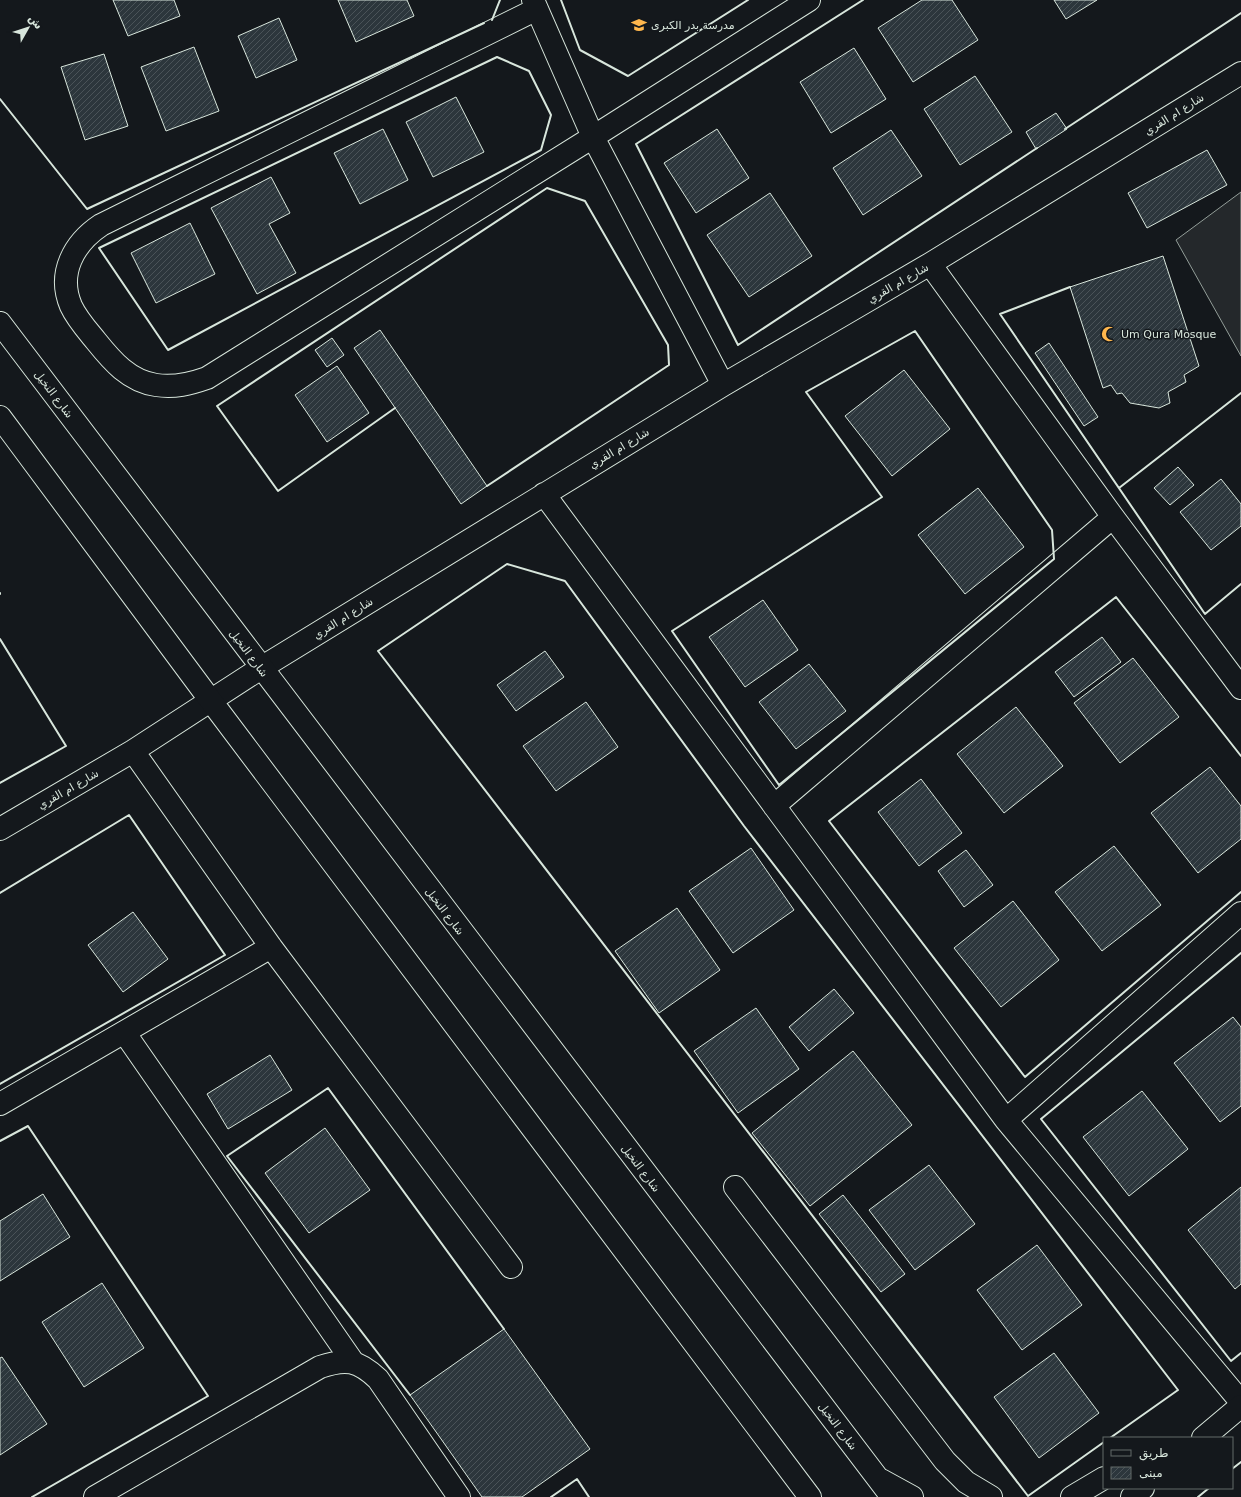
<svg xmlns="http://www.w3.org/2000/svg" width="1241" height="1497" font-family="'DejaVu Sans','Noto Naskh Arabic',sans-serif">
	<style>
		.parking { fill: #24282b; stroke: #939e99 }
		.building { fill: url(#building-hatch); stroke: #d8e6dc }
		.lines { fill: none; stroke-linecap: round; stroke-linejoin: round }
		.minor-casing { stroke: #d8e6dc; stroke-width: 24 }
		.major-casing { stroke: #d8e6dc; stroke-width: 24 }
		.minor { stroke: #14181c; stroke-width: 22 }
		.major { stroke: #14181c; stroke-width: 22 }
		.wall { stroke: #d8e6dc; stroke-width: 2 }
		.labels { text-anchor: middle; stroke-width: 3; stroke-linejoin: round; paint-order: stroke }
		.poi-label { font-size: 11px; fill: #d8e6dc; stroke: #14181c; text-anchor: start }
		.street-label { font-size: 11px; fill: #d8e6dc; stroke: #14181c }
	</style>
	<defs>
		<pattern id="building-hatch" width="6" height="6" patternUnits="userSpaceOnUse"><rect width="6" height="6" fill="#2c363c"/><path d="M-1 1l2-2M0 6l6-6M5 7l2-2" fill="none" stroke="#4a5358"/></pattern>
	</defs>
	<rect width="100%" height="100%" fill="#14181c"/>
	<path class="parking" d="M 1241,192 L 1241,356 L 1176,240 Z"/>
	<path class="building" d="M 113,0 L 174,0 L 180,16 L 128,36 Z
		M 338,0 L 407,0 L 414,16 L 356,42 Z
		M 922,0 L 952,0 L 978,40 L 913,82 L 878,28 Z
		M 1054,0 L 1097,0 L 1066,19 Z
		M 279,18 L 297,60 L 256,78 L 238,36 Z
		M 194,47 L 219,111 L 166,131 L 141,67 Z
		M 854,48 L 886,99 L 831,133 L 800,82 Z
		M 104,54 L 128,126 L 85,140 L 61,67 Z
		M 975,76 L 1012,132 L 960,165 L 924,109 Z
		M 456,97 L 484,152 L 433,177 L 406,122 Z
		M 1056,113 L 1067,129 L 1036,149 L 1026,132 Z
		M 383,129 L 408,180 L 360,204 L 334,153 Z
		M 717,129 L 749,178 L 696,213 L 664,163 Z
		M 891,130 L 922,176 L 863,215 L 833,168 Z
		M 1207,150 L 1227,185 L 1147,228 L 1128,193 Z
		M 271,177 L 290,213 L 269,224 L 296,273 L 257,294 L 211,208 Z
		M 770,193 L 812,256 L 749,297 L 707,235 Z
		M 190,223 L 215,274 L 156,303 L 131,253 Z
		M 1163,256 L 1199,366 L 1184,375 L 1186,382 L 1168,392 L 1170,403 L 1159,408 L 1130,403 L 1122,393 L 1117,394 L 1111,385 L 1103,388 L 1070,287 Z
		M 380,330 L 487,486 L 461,504 L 354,348 Z
		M 332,338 L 344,355 L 327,367 L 315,350 Z
		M 1049,343 L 1098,417 L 1084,426 L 1035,353 Z
		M 337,366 L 369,413 L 327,442 L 295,395 Z
		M 904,370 L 950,429 L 892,476 L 845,416 Z
		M 1178,467 L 1194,485 L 1170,505 L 1154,488 Z
		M 1221,479 L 1241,504 L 1241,526 L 1211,550 L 1180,512 Z
		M 978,488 L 1024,547 L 965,594 L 918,535 Z
		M 763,600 L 798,650 L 745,687 L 709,637 Z
		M 1102,637 L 1121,662 L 1074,697 L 1055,672 Z
		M 545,651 L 564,677 L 516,711 L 497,685 Z
		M 1133,658 L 1179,717 L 1120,763 L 1074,703 Z
		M 809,664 L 846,711 L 796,749 L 759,702 Z
		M 586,702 L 618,747 L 556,791 L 523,746 Z
		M 1016,707 L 1063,766 L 1004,813 L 957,754 Z
		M 1210,767 L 1241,806 L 1241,839 L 1198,873 L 1151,813 Z
		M 921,779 L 962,833 L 919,866 L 878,812 Z
		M 1114,846 L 1161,905 L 1102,951 L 1055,892 Z
		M 751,848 L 794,910 L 733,953 L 689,891 Z
		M 966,850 L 993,885 L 964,907 L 938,871 Z
		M 1013,901 L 1059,960 L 1001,1007 L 954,948 Z
		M 677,908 L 720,970 L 659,1013 L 615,951 Z
		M 133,912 L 168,959 L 123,992 L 88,945 Z
		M 834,989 L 854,1013 L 809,1051 L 789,1027 Z
		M 756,1008 L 799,1069 L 738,1113 L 694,1051 Z
		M 1233,1017 L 1241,1027 L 1241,1106 L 1220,1122 L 1174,1063 Z
		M 853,1051 L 912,1125 L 810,1206 L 752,1133 Z
		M 270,1055 L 292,1090 L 228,1129 L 207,1094 Z
		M 1142,1091 L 1188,1149 L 1129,1196 L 1083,1137 Z
		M 325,1128 L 370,1190 L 309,1233 L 265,1173 Z
		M 929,1165 L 975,1224 L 915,1270 L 869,1210 Z
		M 1241,1187 L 1241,1284 L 1235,1289 L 1188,1230 Z
		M 43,1194 L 70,1237 L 0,1281 L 0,1221 Z
		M 843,1195 L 905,1274 L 881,1292 L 819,1214 Z
		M 1037,1245 L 1082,1305 L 1022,1350 L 977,1290 Z
		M 102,1283 L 144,1348 L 84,1387 L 42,1322 Z
		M 504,1329 L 590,1449 L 522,1497 L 482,1497 L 410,1395 Z
		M 1054,1353 L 1099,1413 L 1039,1458 L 994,1397 Z
		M 2,1357 L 47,1424 L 0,1455 L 0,1358 Z"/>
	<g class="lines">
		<g class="minor-casing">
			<path id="minor" d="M 533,0 L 593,137 L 723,385
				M 537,9 L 101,225 C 74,243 57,273 71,306 C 77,319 87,330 96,341 C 112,361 129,381 156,385 C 174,388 190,384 207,378 L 593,137 L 809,0
				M 930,264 L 1113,517 L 1241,688
				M 544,494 L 1006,1120 L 1241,1402
				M 133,751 L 271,947 L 511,1267
				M 774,806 L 1113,517
				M 0,829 L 133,751 L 261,668 L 723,385 L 930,264 L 1241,73
				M 124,1032 L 353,1362
				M 0,1104 L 271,947
				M 1006,1120 L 1241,913
				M 735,1187 L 945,1461 L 966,1482 L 991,1497
				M 95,1497 L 320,1367 C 346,1358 358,1360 378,1379 L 459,1497
				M 1072,1497 L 1104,1478"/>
		</g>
		<g class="major-casing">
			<path id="major" d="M 0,323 L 892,1497
				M 0,417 L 211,701 L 810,1497
				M 1203,1438 L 1241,1406
				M 881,1480 L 912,1497
				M 1132,1497 L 1143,1488"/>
		</g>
		<use href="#minor" class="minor"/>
		<use href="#major" class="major"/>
		<path class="wall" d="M 561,0 L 580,50 L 628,76 L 748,0
			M 863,0 L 636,144 L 738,345 L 1037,148
			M 492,20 L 500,0
			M 497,57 L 529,71 L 551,115 L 541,150 L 168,350 L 99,248 Z
			M 0,99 L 87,209 L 484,23
			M 1065,129 L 1241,13
			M 1070,287 L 1000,314 L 1205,614 L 1241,584
			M 915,331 L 1052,530 L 1054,559 L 779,785 L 672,631 L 882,497 L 806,392 Z
			M 395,408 L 278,491 L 217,406 L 547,188 L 585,201 L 668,345 L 669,365 L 487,486
			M 1119,488 L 1241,393
			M 0,593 L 0,594
			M 0,639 L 66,746 L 0,783
			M 1241,756 L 1116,597 L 829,821 L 1025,1077 L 1241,892
			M 0,893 L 129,815 L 225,955 L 0,1084
			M 1241,953 L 1041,1119 L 1231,1361 L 1241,1353
			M 0,1141 L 28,1126 L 208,1396 L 32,1497
			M 410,1395 L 227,1156 L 328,1088 L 504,1329
			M 1104,1442 L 1028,1496 L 378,651 L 507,564 L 565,581 L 744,826 L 1178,1390 L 1110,1438
			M 1232,1469 L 1241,1462
			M 551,1497 L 577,1479 L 589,1497
			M 1198,1497 L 1209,1488"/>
	</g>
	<defs>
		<g id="school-bare" transform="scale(1.2)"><path d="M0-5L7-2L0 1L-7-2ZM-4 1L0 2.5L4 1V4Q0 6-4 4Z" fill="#ffb74d" stroke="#14181c" stroke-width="2.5" paint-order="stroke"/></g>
		<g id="mosque-bare" transform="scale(1.2)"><path d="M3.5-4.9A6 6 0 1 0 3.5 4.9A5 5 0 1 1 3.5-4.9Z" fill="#ffb74d" stroke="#14181c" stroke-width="2.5" paint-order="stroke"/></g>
	</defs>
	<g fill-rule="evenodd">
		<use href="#school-bare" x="639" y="25"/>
		<use href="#mosque-bare" x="1109" y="334"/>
	</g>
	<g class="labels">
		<g class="poi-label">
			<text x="651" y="29">مدرسة بدر الكبرى</text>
			<text x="1121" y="338">Um Qura Mosque</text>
		</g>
		<g class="street-label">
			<text transform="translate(1174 114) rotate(-32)" y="4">شارع ام القري</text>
			<text transform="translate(898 283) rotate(-30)" y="4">شارع ام القري</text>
			<text transform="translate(54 394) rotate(53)" y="4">شارع النخيل</text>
			<text transform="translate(619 448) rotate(-31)" y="4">شارع ام القري</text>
			<text transform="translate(343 618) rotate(-32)" y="4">شارع ام القري</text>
			<text transform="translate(249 653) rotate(53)" y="4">شارع النخيل</text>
			<text transform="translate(68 789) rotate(-30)" y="4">شارع ام القري</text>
			<text transform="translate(445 911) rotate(53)" y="4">شارع النخيل</text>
			<text transform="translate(641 1168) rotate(53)" y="4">شارع النخيل</text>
			<text transform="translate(838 1426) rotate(53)" y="4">شارع النخيل</text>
		</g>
	</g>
	<rect x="1103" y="1437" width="130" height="52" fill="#14181c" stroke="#626a69"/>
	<rect x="1111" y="1450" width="20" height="6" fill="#14181c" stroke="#626a69"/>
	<text x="1139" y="1457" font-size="12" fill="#d8e6dc">طريق</text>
	<rect x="1111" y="1467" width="20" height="12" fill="url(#building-hatch)" stroke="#626a69"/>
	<text x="1139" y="1477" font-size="12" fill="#d8e6dc">مبنى</text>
	<g transform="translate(28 28) rotate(51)" stroke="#14181c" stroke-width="3" paint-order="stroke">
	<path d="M0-3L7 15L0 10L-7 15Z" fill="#d8e6dc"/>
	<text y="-6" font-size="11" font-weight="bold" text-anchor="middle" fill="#d8e6dc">ش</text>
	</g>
</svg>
